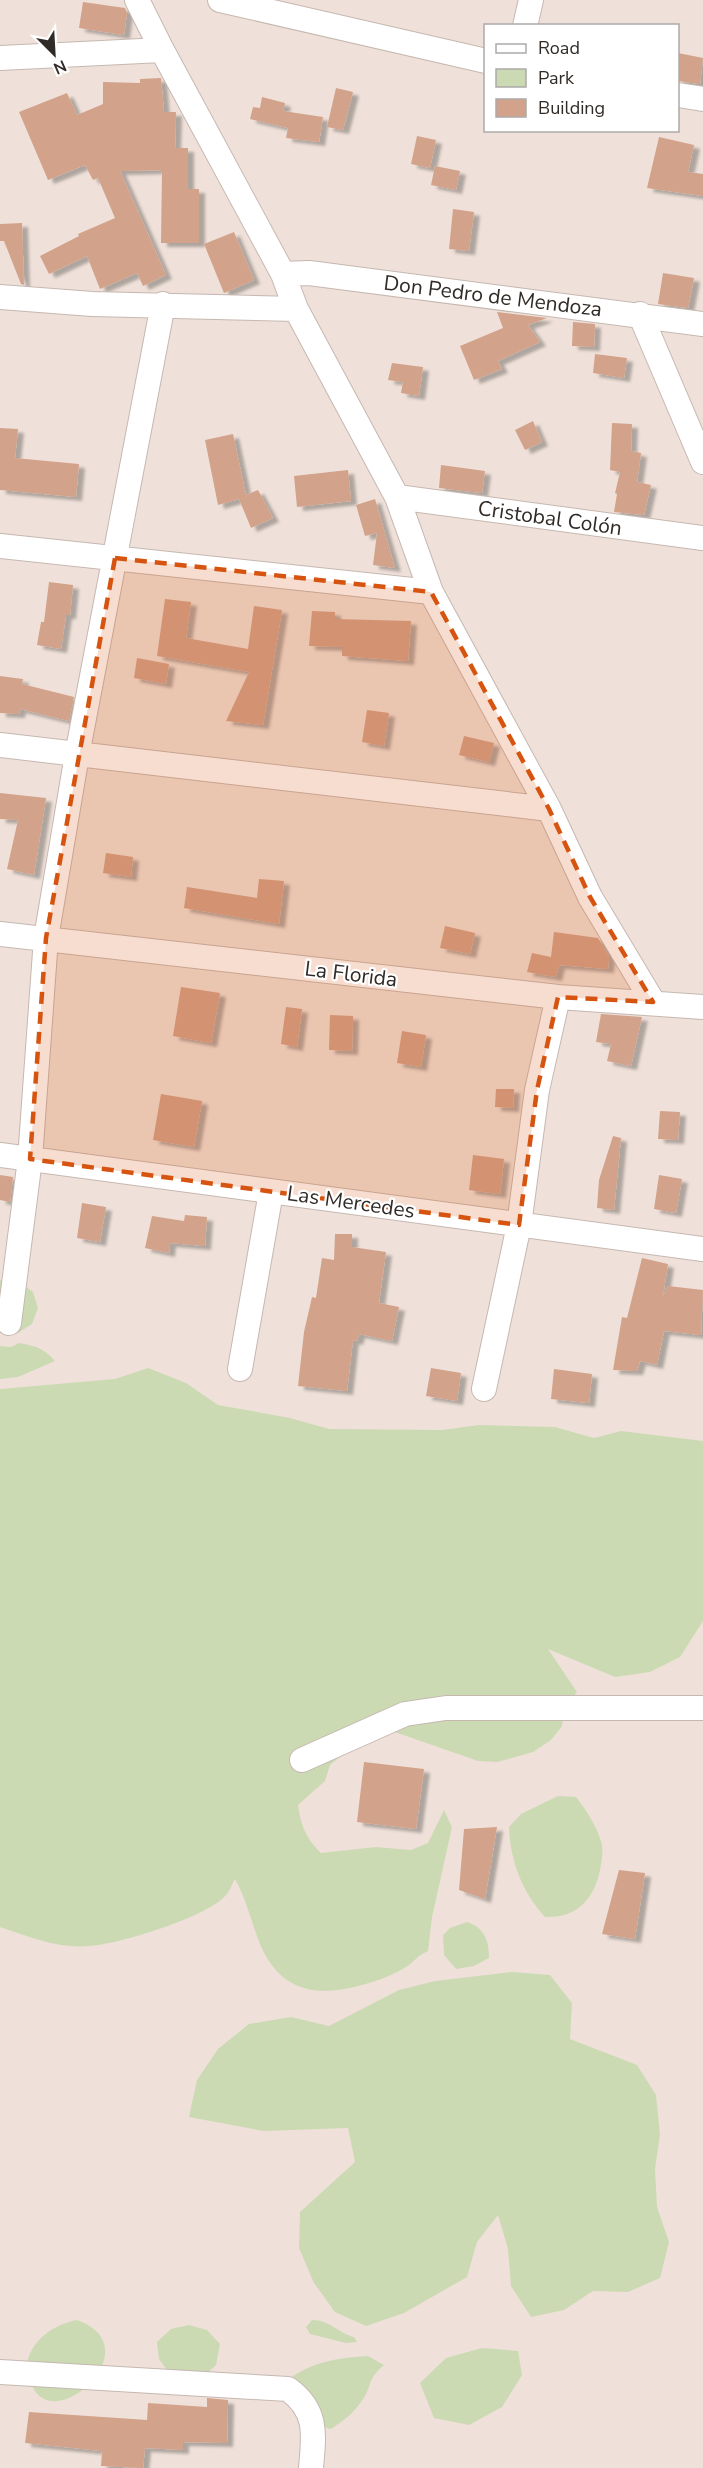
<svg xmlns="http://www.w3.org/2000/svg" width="703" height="2468" font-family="'Nunito Sans',sans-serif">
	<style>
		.green { fill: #cbdab3 }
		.building { fill: #d3a28a; filter: url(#shadow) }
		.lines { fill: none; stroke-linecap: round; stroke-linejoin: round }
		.minor-casing { stroke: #c6b8b1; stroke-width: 26 }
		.minor { stroke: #fff; stroke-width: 24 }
		.marked { fill: #d6540f; fill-opacity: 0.2; stroke: #d6540f; stroke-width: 4.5; stroke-dasharray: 12 8; stroke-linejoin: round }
		.labels { text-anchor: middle; stroke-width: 4.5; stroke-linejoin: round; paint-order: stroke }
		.street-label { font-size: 21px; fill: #312b28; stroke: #fff }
	</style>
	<defs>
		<filter id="shadow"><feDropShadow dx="6" dy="4" stdDeviation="1.5" flood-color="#0004"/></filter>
	</defs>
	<rect width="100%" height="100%" fill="#efe1d9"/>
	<path class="green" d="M 0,1280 L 16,1287 L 25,1286 L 33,1292 L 38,1308 L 32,1324 L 18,1333 L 0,1326 Z
		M 19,1343 C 35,1346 44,1348 55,1361 L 18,1377 L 0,1379 L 0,1346 L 11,1347 Z
		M 148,1368 L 186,1383 L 218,1405 L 290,1418 L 329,1429 L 442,1430 L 479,1425 L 555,1427 L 594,1438 L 621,1431 L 703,1441 L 703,1621 L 680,1657 L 650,1672 L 615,1677 L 548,1649 L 577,1692 L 564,1707 L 562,1726 L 551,1740 L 533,1752 L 497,1762 L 478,1761 L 392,1731 L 358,1742 L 330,1765 L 325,1781 L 298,1805 C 301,1826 306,1838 321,1853 L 376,1847 L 411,1850 L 428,1843 L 444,1810 L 452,1827 L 432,1917 L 428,1951 C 418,1955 414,1962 406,1967 C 396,1973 383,1979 372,1982 C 322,1998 282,1996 260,1944 C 251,1922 247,1900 235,1879 C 232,1884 230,1891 226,1895 C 208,1917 119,1944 90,1946 C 59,1949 29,1937 0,1927 L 0,1389 L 115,1379 Z
		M 558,1796 L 576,1797 C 587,1811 598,1828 602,1845 C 603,1851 602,1858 601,1864 C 597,1895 579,1919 545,1917 C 522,1892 510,1860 509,1827 L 521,1814 Z
		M 467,1922 C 485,1928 489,1941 489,1958 L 474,1966 L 456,1969 L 444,1955 L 443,1935 L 450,1928 Z
		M 512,1972 L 550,1975 L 572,2003 L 570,2039 L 637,2065 L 656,2095 L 660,2134 L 655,2169 L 657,2207 L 669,2242 L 660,2278 L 628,2292 L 593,2291 L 564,2310 L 531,2317 L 511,2286 L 508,2249 L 498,2215 L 477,2242 L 467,2277 L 404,2313 L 366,2326 L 335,2312 L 314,2283 L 299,2248 L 300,2212 L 355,2162 L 348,2128 L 264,2131 L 189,2117 L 197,2080 L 218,2049 L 249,2024 L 291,2017 L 329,2026 L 399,1990 L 435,1981 Z
		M 77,2320 C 150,2346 61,2430 35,2391 C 12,2357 44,2326 77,2320 Z
		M 312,2320 C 330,2320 338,2333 354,2337 L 357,2342 L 346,2343 L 310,2334 L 306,2327 Z
		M 189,2325 L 207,2330 L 220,2344 L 216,2365 L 201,2379 L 170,2374 L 159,2359 L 157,2342 L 171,2329 Z
		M 482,2348 L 518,2351 L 522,2375 L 502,2407 L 469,2425 L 434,2418 L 420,2383 L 446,2358 Z
		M 368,2356 L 384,2365 C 368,2379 373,2381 365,2396 C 356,2411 345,2420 331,2429 L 314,2424 L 297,2393 L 293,2376 C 317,2361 339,2358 368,2356 Z"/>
	<path class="building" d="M 83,2 L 125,8 L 127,13 L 124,35 L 79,28 Z
		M 678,53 L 703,58 L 700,84 L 678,81 Z
		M 161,78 L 164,112 L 176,112 L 175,148 L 188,148 L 188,189 L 199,189 L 199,243 L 161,243 L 162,170 L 120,171 L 166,275 L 143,286 L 137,273 L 100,289 L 87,256 L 49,274 L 40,256 L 79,236 L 78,234 L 115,218 L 98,178 L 93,180 L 85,165 L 48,180 L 19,112 L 67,93 L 77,115 L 103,104 L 103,82 L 140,83 L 140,79 Z
		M 336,88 L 353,92 L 343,130 L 327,127 Z
		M 262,97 L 285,103 L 283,111 L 323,117 L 319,142 L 286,138 L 288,128 L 250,119 L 253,107 L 260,108 Z
		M 417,136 L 436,140 L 430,168 L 411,164 Z
		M 659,137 L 694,145 L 688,172 L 703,174 L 703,196 L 647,188 Z
		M 435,166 L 460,171 L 456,190 L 431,185 Z
		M 453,209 L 474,212 L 469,251 L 449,249 Z
		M 22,223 L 24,285 L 21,284 L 4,241 L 0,241 L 0,224 Z
		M 234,232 L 254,280 L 224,293 L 204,244 Z
		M 663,273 L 694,278 L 688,308 L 658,304 Z
		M 497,312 L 547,318 L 528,325 L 540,342 L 498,361 L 502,369 L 474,380 L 460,346 L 503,328 Z
		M 573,322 L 595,324 L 594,347 L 572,346 Z
		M 595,354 L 627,358 L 624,378 L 593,373 Z
		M 392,363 L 423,367 L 419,396 L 401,393 L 403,382 L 388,380 Z
		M 533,421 L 542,442 L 525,450 L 515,430 Z
		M 612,423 L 632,424 L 631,451 L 641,453 L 637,482 L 651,485 L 644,515 L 614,512 L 617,494 L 615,493 L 620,472 L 610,470 Z
		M 0,428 L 18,429 L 15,458 L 79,464 L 76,497 L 0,490 Z
		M 233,434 L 246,495 L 258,490 L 273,518 L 251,528 L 239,499 L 218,505 L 205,440 Z
		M 441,465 L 485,471 L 482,493 L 439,488 Z
		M 348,470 L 351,501 L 297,507 L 294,476 Z
		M 375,499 L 384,530 L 395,568 L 373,565 L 377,533 L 365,536 L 356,505 Z
		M 49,582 L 73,585 L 70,615 L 66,615 L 61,649 L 37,645 L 41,622 L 44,622 Z
		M 165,599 L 191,602 L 186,638 L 248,649 L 254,606 L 282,610 L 263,725 L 226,721 L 249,672 L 157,656 Z
		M 312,611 L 335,612 L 335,619 L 411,621 L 408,661 L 342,656 L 342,647 L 309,646 Z
		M 137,658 L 169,664 L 166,684 L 134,678 Z
		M 0,676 L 23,679 L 22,684 L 74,697 L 69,721 L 20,709 L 19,714 L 0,713 Z
		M 367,710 L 389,713 L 384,746 L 362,742 Z
		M 464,736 L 494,743 L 489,762 L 459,755 Z
		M 0,793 L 46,798 L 34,875 L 7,869 L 18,820 L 0,819 Z
		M 106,853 L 133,857 L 131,877 L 103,873 Z
		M 259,879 L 284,881 L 279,924 L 184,908 L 187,887 L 257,898 Z
		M 445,926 L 475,933 L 470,954 L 440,948 Z
		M 554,932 L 598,938 L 609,957 L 608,969 L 559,965 L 556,977 L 527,972 L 532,953 L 551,957 Z
		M 181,987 L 220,993 L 211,1043 L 173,1036 Z
		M 286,1007 L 302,1009 L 297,1047 L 281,1044 Z
		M 601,1014 L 642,1017 L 631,1066 L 607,1061 L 611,1044 L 596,1042 Z
		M 330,1015 L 353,1016 L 352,1051 L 329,1050 Z
		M 402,1031 L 426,1035 L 421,1067 L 397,1063 Z
		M 496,1089 L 514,1089 L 513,1108 L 495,1107 Z
		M 161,1094 L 202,1101 L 194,1147 L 153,1140 Z
		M 660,1111 L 680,1112 L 678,1140 L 658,1139 Z
		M 613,1136 L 621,1138 L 614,1210 L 597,1208 L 599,1180 Z
		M 473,1155 L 504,1159 L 500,1194 L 469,1190 Z
		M 0,1175 L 13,1177 L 10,1202 L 0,1200 Z
		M 659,1175 L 682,1179 L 676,1213 L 654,1209 Z
		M 82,1203 L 106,1207 L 100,1242 L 77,1238 Z
		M 185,1215 L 207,1217 L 205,1246 L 170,1243 L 169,1253 L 145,1248 L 152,1216 L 184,1221 Z
		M 335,1234 L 352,1234 L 352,1247 L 386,1252 L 379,1303 L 399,1307 L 392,1341 L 359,1334 L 357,1341 L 353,1340 L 347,1391 L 298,1386 L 304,1332 L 312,1297 L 316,1298 L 322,1258 L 334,1260 Z
		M 642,1258 L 668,1264 L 663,1296 L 668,1286 L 703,1290 L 701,1335 L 664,1331 L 657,1365 L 640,1361 L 637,1371 L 613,1370 L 622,1317 L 627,1318 Z
		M 431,1368 L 461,1373 L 457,1401 L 426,1396 Z
		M 554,1369 L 592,1374 L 589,1403 L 551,1399 Z
		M 364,1762 L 424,1769 L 416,1829 L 357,1822 Z
		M 497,1827 L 485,1899 L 459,1890 L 464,1829 Z
		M 619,1870 L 645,1873 L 635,1939 L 602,1934 Z
		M 207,2398 L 228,2400 L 227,2443 L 183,2442 L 183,2450 L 145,2448 L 143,2468 L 101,2466 L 102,2451 L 25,2443 L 29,2412 L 147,2420 L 148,2403 L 207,2407 Z"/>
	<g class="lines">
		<g class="minor-casing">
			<path id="minor" d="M 137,0 L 162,50
				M 220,0 L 486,61
				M 525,26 L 531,0
				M 0,58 L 162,50 L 283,274 L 296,309 L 397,497 L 431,592 L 549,809 L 590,897 L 653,1002
				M 678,95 L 703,99
				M 283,274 L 309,273 L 703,324
				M 0,297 L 92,304 L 296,309
				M 640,314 L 703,462
				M 397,497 L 703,538
				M 0,546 L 431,592
				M 0,745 L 549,809
				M 0,934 L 558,997 L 703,1007
				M 0,1155 L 703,1249
				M 9,1323 L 30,1159 L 46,938 L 77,755 L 163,304
				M 240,1369 L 271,1192
				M 484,1389 L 519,1225 L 537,1090 L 558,997
				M 302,1760 L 405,1714 L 446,1708 L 703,1708
				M 0,2372 L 288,2389 C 318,2411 314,2434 311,2468"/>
		</g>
		<use href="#minor" class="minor"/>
	</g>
	<path class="marked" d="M 115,558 L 431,592 L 549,809 L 590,897 L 653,1002 L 558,997 L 537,1090 L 519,1225 L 30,1159 L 46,938 Z"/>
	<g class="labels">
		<g class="street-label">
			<text transform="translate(493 296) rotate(7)" y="7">Don Pedro de Mendoza</text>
			<text transform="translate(550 518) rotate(8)" y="7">Cristobal Colón</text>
			<text transform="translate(351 974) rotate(7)" y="7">La Florida</text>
			<text transform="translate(351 1202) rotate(8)" y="7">Las Mercedes</text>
		</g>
	</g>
	<rect x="484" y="24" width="195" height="108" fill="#ffffff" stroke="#adaaa9" stroke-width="1.5"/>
	<rect x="496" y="44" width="30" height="9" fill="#ffffff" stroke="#adaaa9" stroke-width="1.5"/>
	<text x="538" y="54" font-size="18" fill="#312b28">Road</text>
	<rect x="496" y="69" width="30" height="18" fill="#cbdab3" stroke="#adaaa9" stroke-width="1.5"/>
	<text x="538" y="84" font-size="18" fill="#312b28">Park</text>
	<rect x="496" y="99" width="30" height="18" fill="#d3a28a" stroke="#adaaa9" stroke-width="1.5"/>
	<text x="538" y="114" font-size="18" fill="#312b28">Building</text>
	<g transform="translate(54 54) rotate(156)" stroke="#ffffff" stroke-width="4.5" paint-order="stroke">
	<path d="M0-4.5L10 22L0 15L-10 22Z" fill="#312b28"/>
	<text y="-9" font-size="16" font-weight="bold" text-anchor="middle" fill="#312b28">N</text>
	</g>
</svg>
